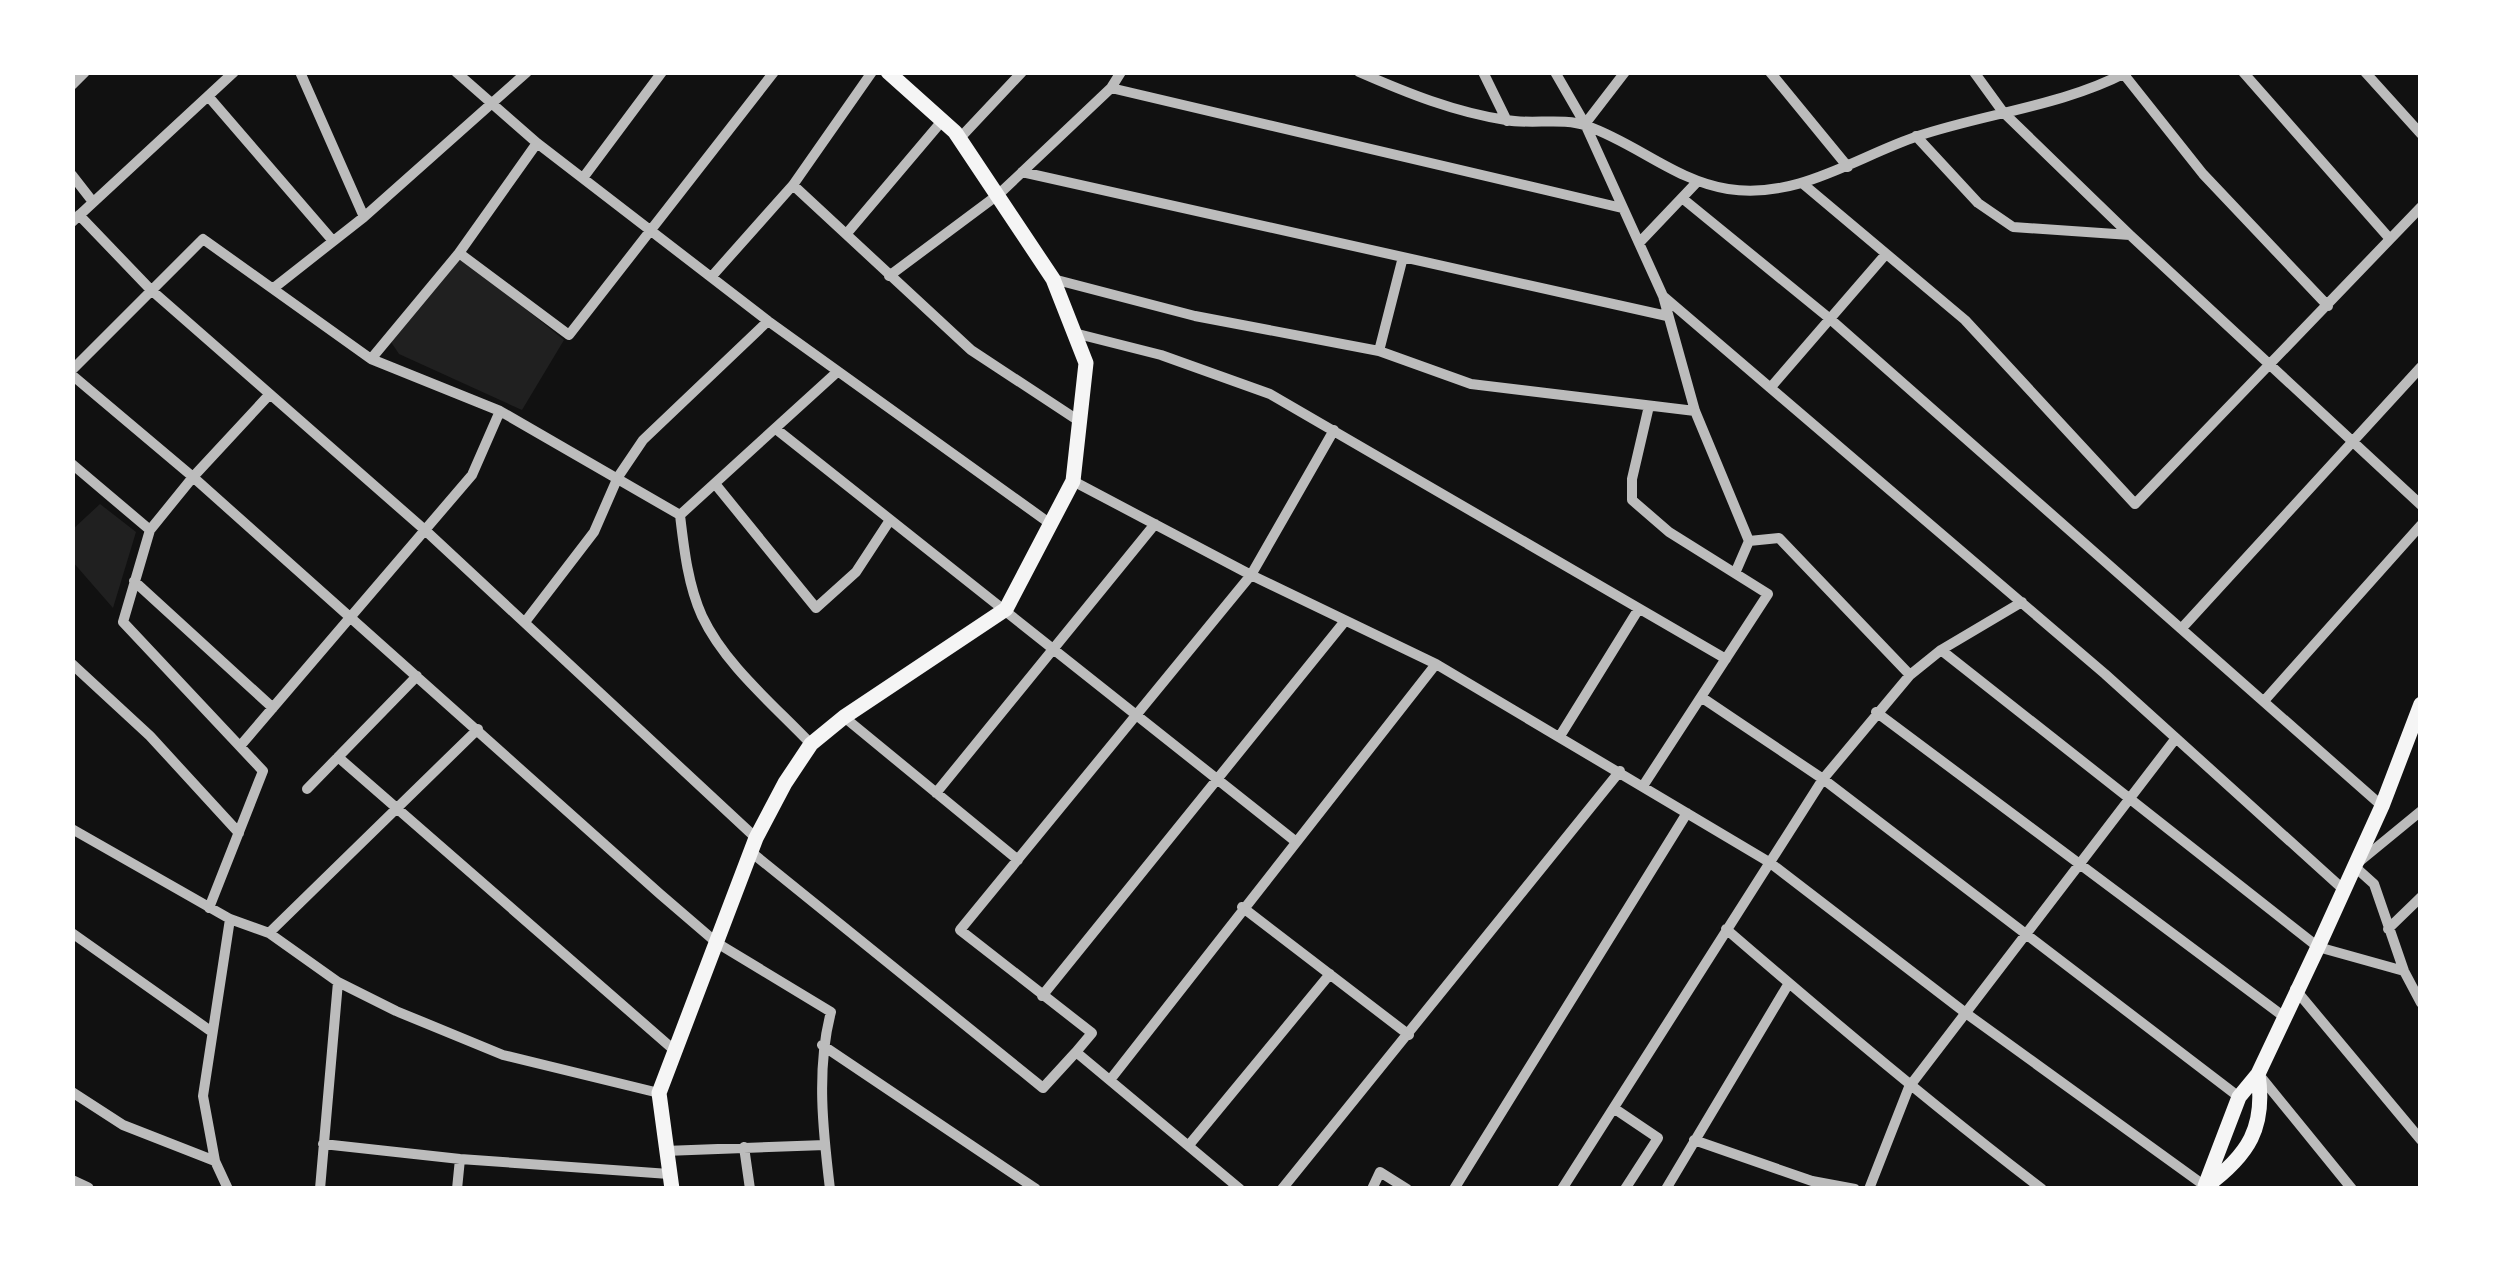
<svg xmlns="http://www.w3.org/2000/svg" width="2493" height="1261" font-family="Roboto,sans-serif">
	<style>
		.green { fill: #202020 }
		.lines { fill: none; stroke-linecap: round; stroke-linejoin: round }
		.minor { stroke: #bcbcbc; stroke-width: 10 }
		.tertiary { stroke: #bcbcbc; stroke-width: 14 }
		.secondary { stroke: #f5f5f5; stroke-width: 15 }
	</style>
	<rect width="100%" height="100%" fill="#111"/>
	<path class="green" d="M 461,257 L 564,340 L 522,410 L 399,354 L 391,342 Z
		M 100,504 L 136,532 L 113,608 L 72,561 L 72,530 Z"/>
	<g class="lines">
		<path class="minor" d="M 300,72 L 364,217
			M 456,72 L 537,143 L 768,321 L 1052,525
			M 1359,72 C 1407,93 1454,112 1506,120 C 1532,125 1563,117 1587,126 C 1636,143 1676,181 1728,189 C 1797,200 1856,157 1918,136 C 1987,113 2062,106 2127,72
			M 1483,72 L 1507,121
			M 1555,72 L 1585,124 L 1663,296 L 1695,411 L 1749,541
			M 1770,72 L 1848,167
			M 1974,72 L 2003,112 L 2130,235 L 2421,505
			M 2122,72 L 2203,174 L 2328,306
			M 2243,72 L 2390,239
			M 2365,72 L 2421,134
			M 72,85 L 85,72
			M 1111,88 L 1622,208
			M 208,96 L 333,241
			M 1585,124 L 1625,72
			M 1916,136 L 1978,203 L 2013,227 L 2130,235
			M 960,138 L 1022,72
			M 1022,172 L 1667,316
			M 72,175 L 93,202
			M 583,178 L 662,72
			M 1802,183 L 1965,320 L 2135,504 L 2421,207
			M 793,185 L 971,350 L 1079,421
			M 1682,198 L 1829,318 L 2382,806
			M 79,215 L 150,289 L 426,531 L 756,838
			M 72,222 L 234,72
			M 848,232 L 942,121
			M 1639,243 L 1697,182
			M 459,253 L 569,335 L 774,72
			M 713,275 L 793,185 L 872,72
			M 889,276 L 999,194 L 1111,88 L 1121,72
			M 1053,279 L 1195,316 L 1379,351 L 1471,384 L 1695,411
			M 275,287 L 364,217 L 527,72
			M 1663,296 L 2105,674 L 2344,890
			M 1074,333 L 1161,355 L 1270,394 L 1726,659
			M 1379,351 L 1403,257
			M 371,359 L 459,253 L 537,143
			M 72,370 L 203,239 L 371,359 L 500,411 L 680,515 C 684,549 688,585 702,616 C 725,665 774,705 811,744
			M 72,375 L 193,477 L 660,894 L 717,943 L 831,1012 C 816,1068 823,1131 830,1189
			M 1771,387 L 1886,254
			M 776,429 L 1295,841
			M 72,464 L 150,530
			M 1073,481 L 1251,575 L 1436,664 L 1769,862 L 1967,1014 L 2205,1186
			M 716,485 L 816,608 L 856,572 L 890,520
			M 680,515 L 836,373
			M 1736,571 L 1749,541 L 1779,538 L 1910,675
			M 134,581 L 273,708
			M 525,622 L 594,532 L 618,477 L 643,440 L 768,321
			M 2182,628 L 2421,367
			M 1941,650 L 2318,947 L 2404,971
			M 72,664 L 150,736 L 239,833
			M 1701,697 L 1823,779 L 2239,1097
			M 2264,701 L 2421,525
			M 1876,712 L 2283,1016
			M 844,717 L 1018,860
			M 1560,736 L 1638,610
			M 241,745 L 472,475 L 500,411
			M 338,757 L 674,1050
			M 1643,786 L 1768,594 L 1669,532 L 1632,500 L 1632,479 L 1649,406
			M 307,789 L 417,676
			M 936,793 L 1155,524
			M 2421,811 L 2354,866 L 2374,884 L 2404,971 L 2421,1003
			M 72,829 L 230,919 L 269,933 L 338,982 L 396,1011 L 503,1055 L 659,1093
			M 751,852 L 1043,1088 L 1076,1052
			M 1242,907 L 1409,1035
			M 209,908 L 263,771 L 123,622 L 150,530 L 193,477 L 269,395
			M 1726,929 C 1829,1018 1933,1106 2042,1189
			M 2388,929 L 2421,897
			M 72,933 L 212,1032
			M 269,933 L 478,729
			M 2295,989 L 2421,1140
			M 1042,996 L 1345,621
			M 822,1045 L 1036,1189
			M 2260,1076 L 2352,1189
			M 1110,1080 L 1436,664
			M 72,1092 L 123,1125 L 215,1161
			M 1615,1109 L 1658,1138 L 1625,1189
			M 1694,1140 L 1812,1181 L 1855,1189
			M 323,1144 L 460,1159 L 669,1174
			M 1189,1145 L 1330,974
			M 744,1147 L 750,1189
			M 665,1151 L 825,1145
			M 228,1189 L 215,1161 L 203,1096 L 230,919
			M 320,1189 L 338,982
			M 457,1189 L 460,1159
			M 1240,1189 L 1076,1052 L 1092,1033 L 960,930 L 1251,575 L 1334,430
			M 1282,1189 L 1620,771
			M 1372,1189 L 1380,1172 L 1407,1189
			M 1454,1189 L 1687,813
			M 1562,1189 L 1823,779 L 1910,675 L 1941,650 L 2022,602
			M 1666,1189 L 1789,983
			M 1869,1189 L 1909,1087 L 2176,738"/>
		<path class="tertiary" d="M 72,1182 L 87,1189"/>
		<path class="secondary" d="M 2205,1186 L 2239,1097 L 2258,1074 L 2318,947 L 2382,806 L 2421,704
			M 2205,1187 C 2249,1155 2266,1127 2258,1074
			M 672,1189 L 659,1093 L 756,838 L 785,783 L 811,744 L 844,717 L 1006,609 L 1073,481 L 1086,363 L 1053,279 L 955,132 L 888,72"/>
	</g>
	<rect width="2493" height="1261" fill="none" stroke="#ffffff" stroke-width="150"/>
</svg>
